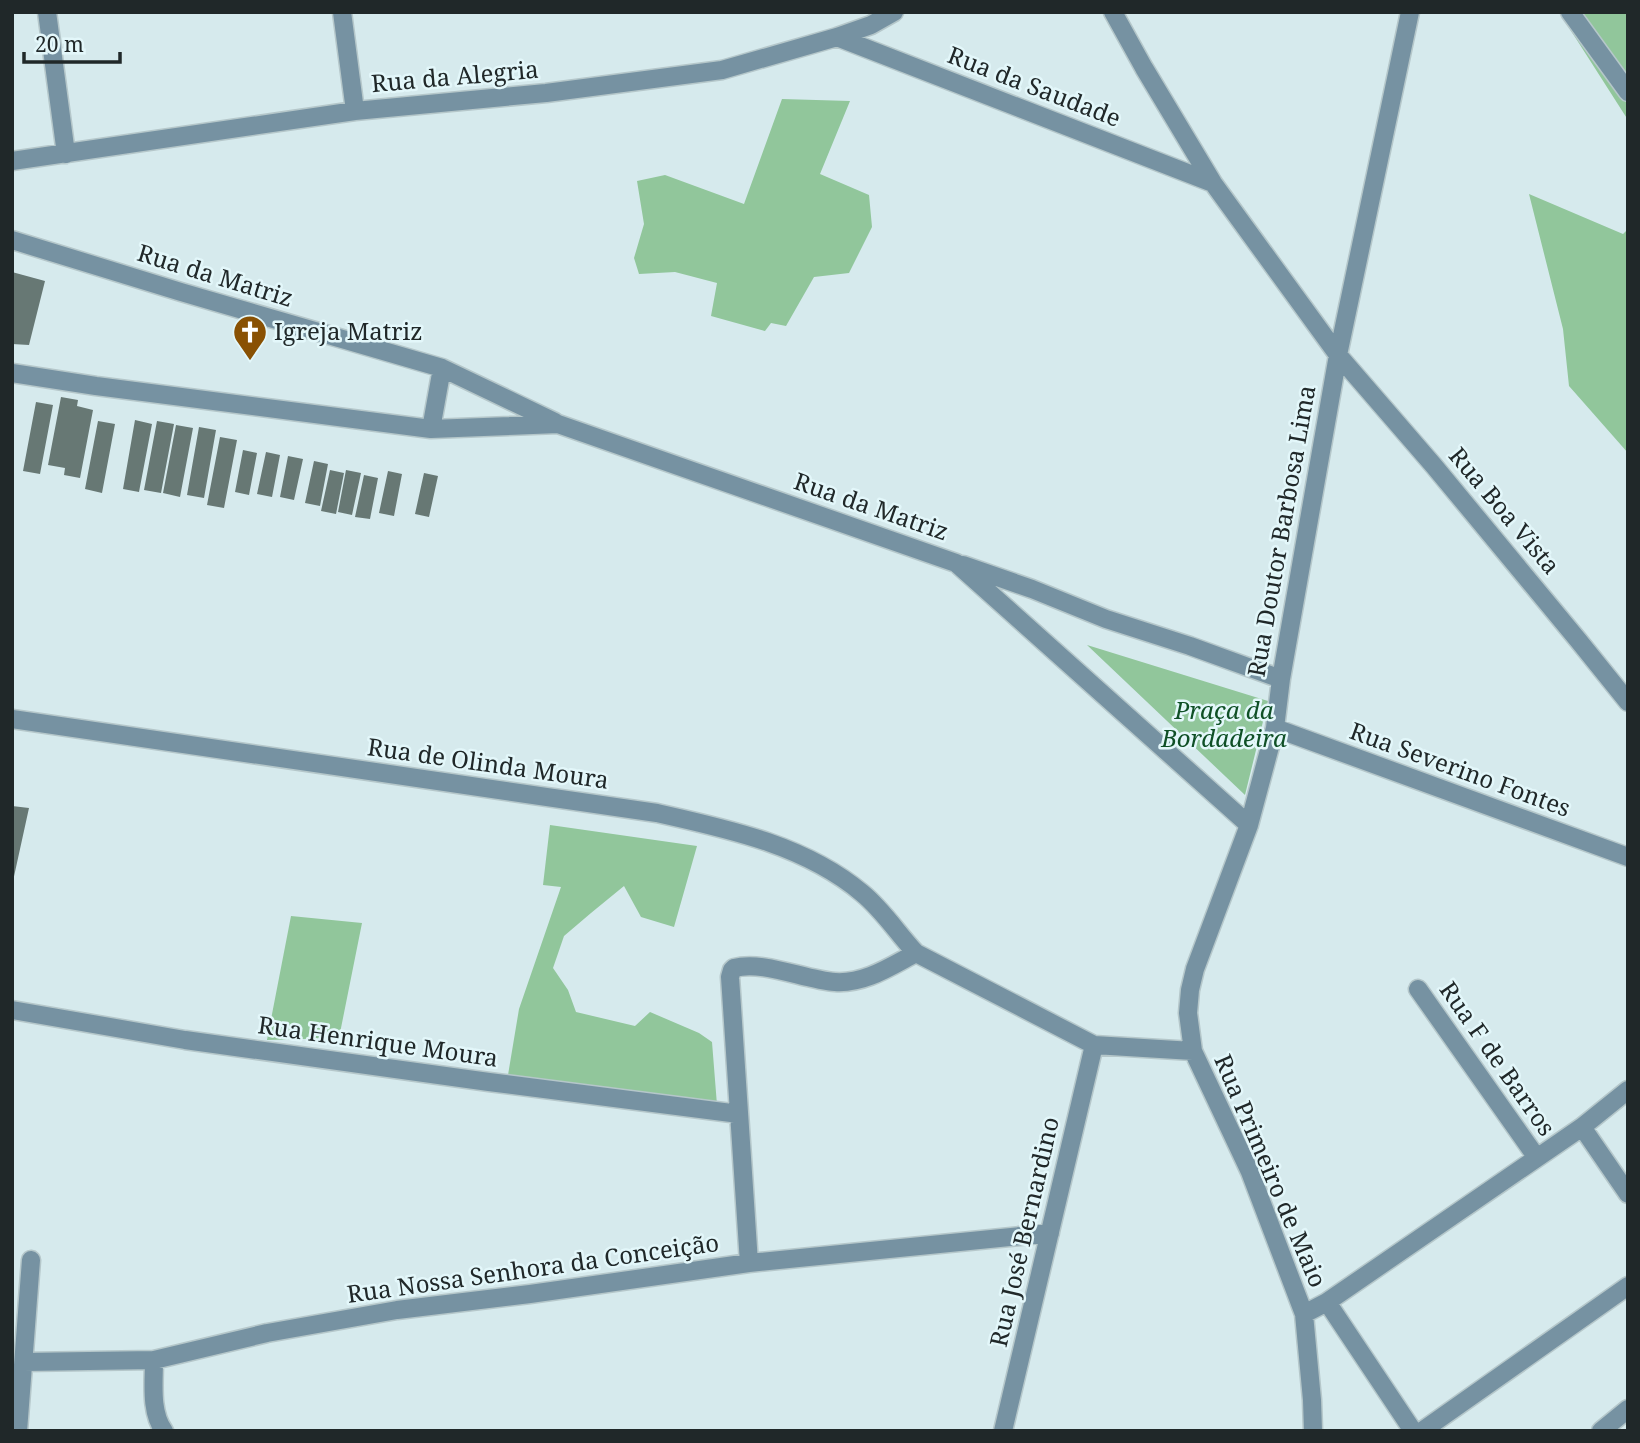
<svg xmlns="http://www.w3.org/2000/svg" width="1640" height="1443" font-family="'Noto Serif',serif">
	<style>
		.green { fill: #91c69b }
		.building { fill: #677874 }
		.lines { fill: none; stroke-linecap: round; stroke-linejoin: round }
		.minor-casing { stroke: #b5c7ca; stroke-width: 21 }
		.minor { stroke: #7692a2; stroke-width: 18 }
		.labels { text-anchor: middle; stroke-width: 5; stroke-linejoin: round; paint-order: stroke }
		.street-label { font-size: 24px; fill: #202829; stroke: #e3f7fa }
		.poi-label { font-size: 24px; fill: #202829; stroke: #e3f7fa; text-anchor: start }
		.park-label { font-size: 24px; font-style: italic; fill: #0f5026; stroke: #e3f7fa }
	</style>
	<rect width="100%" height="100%" fill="#d6eaed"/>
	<path class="green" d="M 1559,12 L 1628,12 L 1628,120 Z
		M 782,99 L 850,101 L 820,174 L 869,195 L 872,227 L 849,273 L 814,277 L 786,326 L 771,323 L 765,331 L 711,316 L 717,283 L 675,272 L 639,274 L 634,258 L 644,224 L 637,181 L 665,175 L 744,204 Z
		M 1529,194 L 1623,234 L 1628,229 L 1628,453 L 1569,386 L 1563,329 Z
		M 1087,645 L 1268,701 L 1245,795 Z
		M 550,825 L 697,846 L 674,927 L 641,917 L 624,886 L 591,913 L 564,936 L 553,968 L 568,990 L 576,1012 L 635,1026 L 650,1012 L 699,1033 L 712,1042 L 717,1105 L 508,1075 L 519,1009 L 561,887 L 543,885 Z
		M 291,916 L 362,923 L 339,1038 L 267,1040 Z"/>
	<path class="building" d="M 12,272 L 45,281 L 29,345 L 12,344 Z
		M 61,397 L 78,400 L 77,406 L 93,410 L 80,478 L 64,475 L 65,468 L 48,465 Z
		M 36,402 L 53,405 L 40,474 L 23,471 Z
		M 135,420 L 152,424 L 139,492 L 123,489 Z
		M 98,421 L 115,424 L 102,493 L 85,489 Z
		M 157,421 L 174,424 L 161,493 L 144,490 Z
		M 176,425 L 193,428 L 180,497 L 163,493 Z
		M 199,427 L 216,430 L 204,498 L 187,495 Z
		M 220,437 L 237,440 L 224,508 L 207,505 Z
		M 243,450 L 257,453 L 249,495 L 235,492 Z
		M 266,452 L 280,455 L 272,497 L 257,494 Z
		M 288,456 L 303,459 L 294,500 L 280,497 Z
		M 314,461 L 328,464 L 320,506 L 305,503 Z
		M 330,470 L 344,473 L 336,514 L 321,511 Z
		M 346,470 L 361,473 L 352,515 L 338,512 Z
		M 388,471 L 402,474 L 394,516 L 379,513 Z
		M 424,473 L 438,476 L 429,517 L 415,514 Z
		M 364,475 L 378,478 L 370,519 L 355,517 Z
		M 12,806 L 29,808 L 13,881 L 12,881 Z"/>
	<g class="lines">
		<g class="minor-casing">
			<path id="minor" d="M 47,12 L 66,154
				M 342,12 L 355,111
				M 1113,12 L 1144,68 L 1213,183 L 1338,355 L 1434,466 L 1578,640 L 1628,702
				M 1570,12 L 1628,92
				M 837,37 L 1213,183
				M 12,161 L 355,111 L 546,93 L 722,70 L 837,37 L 871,25 L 894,12
				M 12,240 L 181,292 L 442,368 L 555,422
				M 12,373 L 96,386 L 431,429 L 558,424 L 956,563 L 1249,825
				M 431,429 L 442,368
				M 963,565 L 1032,589 L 1106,619 L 1190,646 L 1281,679
				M 12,719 L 657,813 C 728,829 805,845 862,893 C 883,910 898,934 916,953
				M 1275,728 L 1628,857
				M 1418,989 L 1537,1158
				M 12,1010 L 185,1040 L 489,1082 L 739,1114
				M 1582,1127 L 1628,1194
				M 749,1263 L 730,977 L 732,970 L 734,968 C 763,960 805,980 835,982 C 865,984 891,966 916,953 L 1094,1045 L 1193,1051
				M 1327,1302 L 1413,1431
				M 1304,1314 L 1327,1302 L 1582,1127 L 1628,1090
				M 154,1360 C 154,1382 150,1412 164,1431
				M 24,1362 L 154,1360 L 267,1333 L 397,1310 L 530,1294 L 749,1263 L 1050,1233
				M 18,1431 L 31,1260
				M 1003,1431 L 1094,1045
				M 1313,1431 L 1312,1400 L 1304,1314 L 1250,1172 L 1193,1051 L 1188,1013 L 1190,990 L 1195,969 L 1249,825 L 1275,728 L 1281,679 L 1338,355 L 1410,12
				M 1422,1431 L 1628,1286
				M 1601,1431 L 1628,1409"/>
		</g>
		<use href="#minor" class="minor"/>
	</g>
	<defs>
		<g id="church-pin" transform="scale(1.75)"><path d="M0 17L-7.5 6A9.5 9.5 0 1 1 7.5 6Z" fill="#895103" stroke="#e3f7fa"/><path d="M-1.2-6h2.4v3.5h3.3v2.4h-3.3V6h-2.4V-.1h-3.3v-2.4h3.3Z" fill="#fff"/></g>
	</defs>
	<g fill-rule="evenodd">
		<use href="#church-pin" x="250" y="332"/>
	</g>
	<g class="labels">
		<g class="street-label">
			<text transform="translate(455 77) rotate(-5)" y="8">Rua da Alegria</text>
			<text transform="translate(1034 87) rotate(21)" y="8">Rua da Saudade</text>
			<text transform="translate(215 276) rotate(17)" y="8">Rua da Matriz</text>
			<text transform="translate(871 507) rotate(19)" y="8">Rua da Matriz</text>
			<text transform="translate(1504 511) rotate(50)" y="8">Rua Boa Vista</text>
			<text transform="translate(1282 531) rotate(-80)" y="8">Rua Doutor Barbosa Lima</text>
			<text transform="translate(488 764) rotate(8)" y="8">Rua de Olinda Moura</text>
			<text transform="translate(1460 770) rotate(20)" y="8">Rua Severino Fontes</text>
			<text transform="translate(378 1042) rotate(8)" y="8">Rua Henrique Moura</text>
			<text transform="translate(1497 1059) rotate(55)" y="8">Rua F de Barros</text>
			<text transform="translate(1270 1171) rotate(67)" y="8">Rua Primeiro de Maio</text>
			<text transform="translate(1025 1232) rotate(-77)" y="8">Rua José Bernardino</text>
			<text transform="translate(533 1269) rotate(-8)" y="8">Rua Nossa Senhora da Conceição</text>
		</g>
		<g class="poi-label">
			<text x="274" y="340">Igreja Matriz</text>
		</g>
		<g class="park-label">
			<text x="1224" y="719">Praça da<tspan x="1224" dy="28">Bordadeira</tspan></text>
		</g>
	</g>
	<rect width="1640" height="1443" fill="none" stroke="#202829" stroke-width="28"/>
	<path d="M24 52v10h96v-10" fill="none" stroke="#202829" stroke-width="3.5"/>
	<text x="35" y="52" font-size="21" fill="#202829" stroke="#e3f7fa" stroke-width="5" paint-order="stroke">20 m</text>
</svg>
